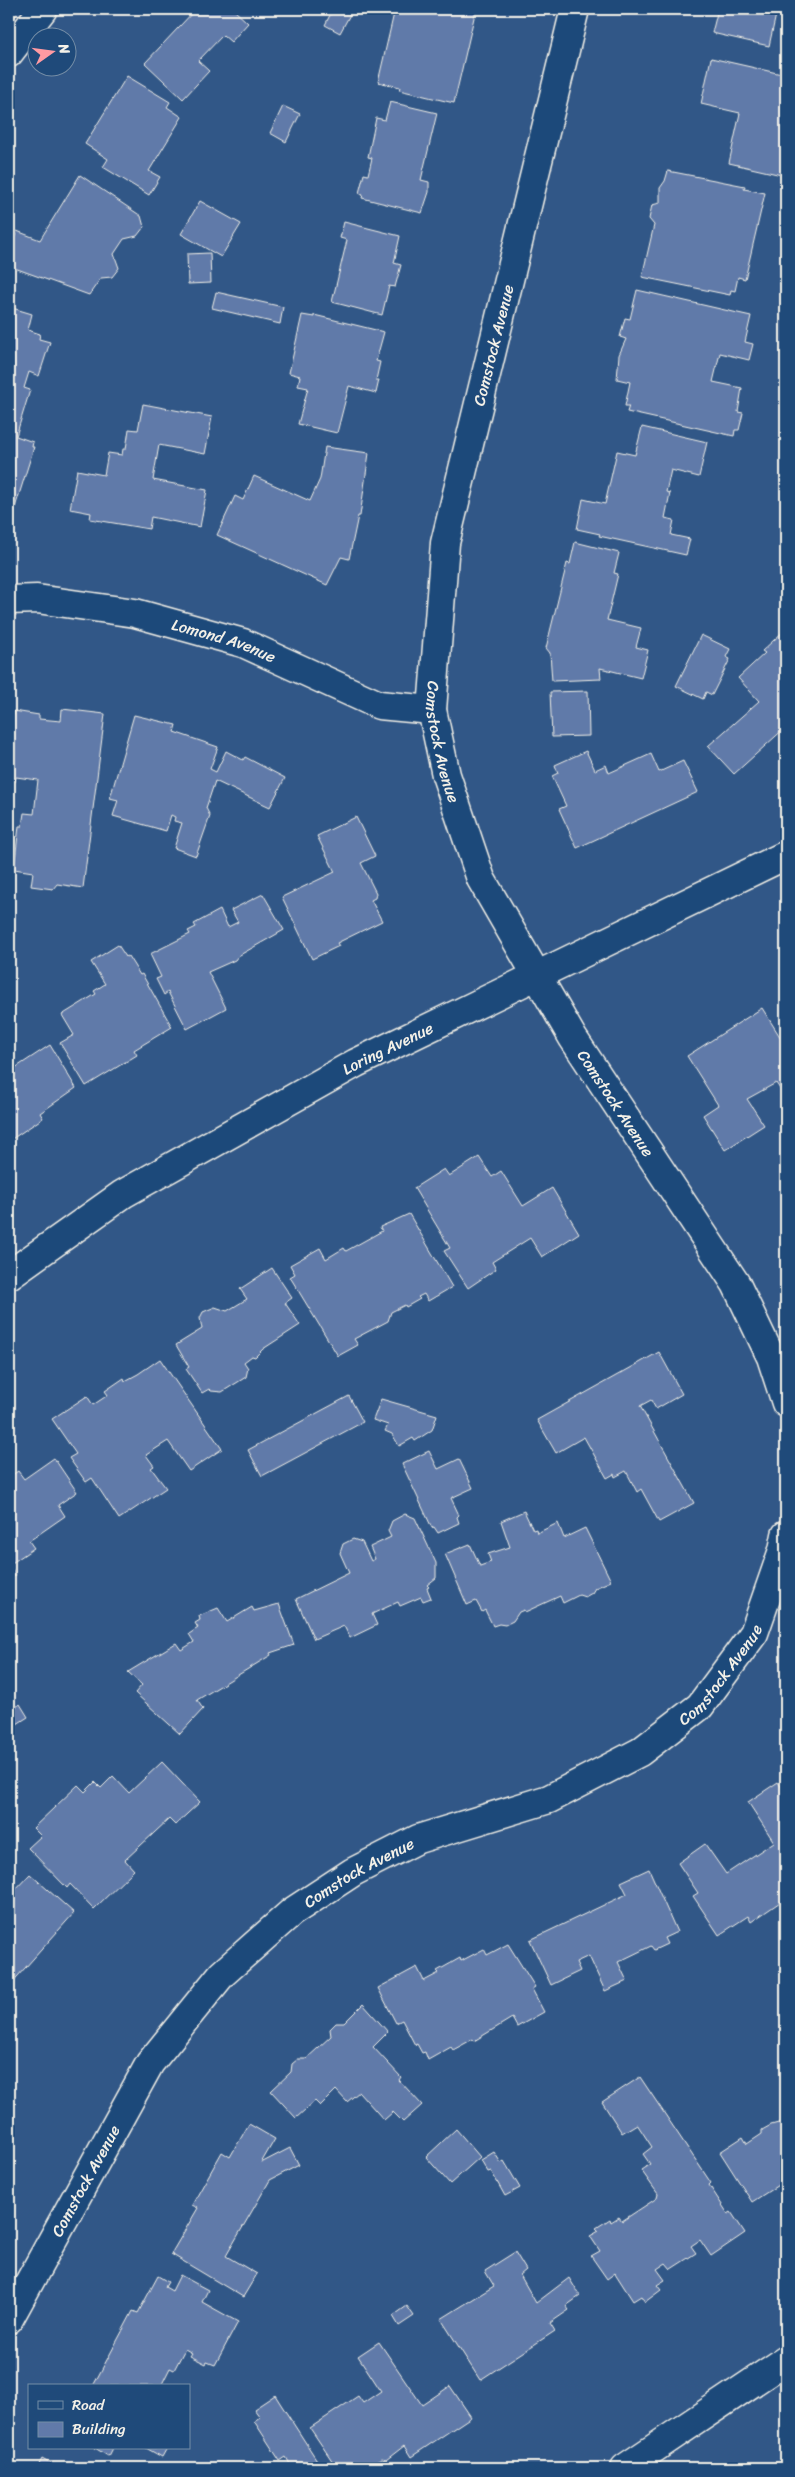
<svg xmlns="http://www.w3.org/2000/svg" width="795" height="2477" font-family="Sriracha,sans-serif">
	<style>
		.building { fill: #617aa9; stroke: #f4f1e8 }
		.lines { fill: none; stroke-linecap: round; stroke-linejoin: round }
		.street-casing { stroke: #f4f1e8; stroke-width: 31 }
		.secondary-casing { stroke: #f4f1e8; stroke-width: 31 }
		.street { stroke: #1f4a7a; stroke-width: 28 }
		.secondary { stroke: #1f4a7a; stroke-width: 28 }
		.labels { text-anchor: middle; stroke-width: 4.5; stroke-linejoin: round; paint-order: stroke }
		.street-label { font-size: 16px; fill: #f4f1e8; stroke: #1f4a7a }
	</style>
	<rect width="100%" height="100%" fill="#315787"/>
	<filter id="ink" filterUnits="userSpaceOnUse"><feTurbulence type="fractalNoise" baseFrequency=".02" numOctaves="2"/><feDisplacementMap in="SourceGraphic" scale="10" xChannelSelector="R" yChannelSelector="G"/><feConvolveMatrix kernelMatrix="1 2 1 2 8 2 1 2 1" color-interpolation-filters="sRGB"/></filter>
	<g filter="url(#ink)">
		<path class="building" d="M 196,9 L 233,9 L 248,23 L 231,42 L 223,35 L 198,61 L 209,71 L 183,99 L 145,63 Z
			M 333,9 L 353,9 L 340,33 L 325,25 Z
			M 395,9 L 476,9 L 454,103 L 399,90 L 400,87 L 378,82 Z
			M 718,9 L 786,9 L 786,12 L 777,10 L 769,46 L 712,33 Z
			M 711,58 L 786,75 L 786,176 L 729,163 L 740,113 L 701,104 Z
			M 127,76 L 170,102 L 167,107 L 182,117 L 149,171 L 160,177 L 149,195 L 103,167 L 108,159 L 85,144 Z
			M 390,102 L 437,113 L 421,180 L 429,182 L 429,192 L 422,213 L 362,198 L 363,195 L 359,193 L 364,174 L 368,175 L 372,158 L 368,157 L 376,118 L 385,120 Z
			M 283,106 L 300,114 L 286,142 L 270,133 Z
			M 668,171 L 745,186 L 744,189 L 765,193 L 745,279 L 738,277 L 735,291 L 731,290 L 730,295 L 642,277 L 654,225 L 649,219 L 652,205 L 660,203 L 660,188 L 665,181 Z
			M 80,175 L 141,216 L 144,227 L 137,236 L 124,239 L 114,254 L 119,268 L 112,277 L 101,278 L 89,295 L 9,266 L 9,251 L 17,231 L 40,240 Z
			M 200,201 L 241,224 L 221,257 L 181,234 Z
			M 344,222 L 400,236 L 394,263 L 401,265 L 395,287 L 389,286 L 382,315 L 332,302 L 347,240 L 340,238 Z
			M 210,253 L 211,283 L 188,284 L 187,254 Z
			M 637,290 L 751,316 L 745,342 L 753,344 L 749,360 L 720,353 L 713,382 L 742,388 L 738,412 L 743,413 L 739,430 L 735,430 L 734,436 L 627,412 L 629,406 L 625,406 L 630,382 L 617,379 L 619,355 L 626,339 L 620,337 L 625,318 L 630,319 Z
			M 216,292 L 283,307 L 280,324 L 212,308 Z
			M 9,307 L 32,314 L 28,330 L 40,334 L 39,339 L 50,342 L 39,376 L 29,372 L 24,388 L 30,390 L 16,436 L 33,442 L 32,447 L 34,447 L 13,514 L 9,513 Z
			M 302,315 L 314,317 L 314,315 L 384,332 L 376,361 L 380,362 L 376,380 L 379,380 L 376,393 L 349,386 L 337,433 L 298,424 L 308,388 L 298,386 L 300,376 L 289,373 Z
			M 143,404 L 212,417 L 205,454 L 159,445 L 153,480 L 207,490 L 200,527 L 151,517 L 149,529 L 90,519 L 91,513 L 70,509 L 77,470 L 104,475 L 108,453 L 122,455 L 123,449 L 126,449 L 129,429 L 138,430 Z
			M 642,427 L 707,442 L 699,477 L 671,470 L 666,492 L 670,493 L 665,518 L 674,520 L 671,535 L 690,539 L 686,555 L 599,536 L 600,534 L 577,529 L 583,499 L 605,504 L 617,451 L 635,455 Z
			M 325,447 L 369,453 L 360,516 L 358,516 L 349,559 L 341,557 L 327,585 L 217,535 L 235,496 L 243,500 L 254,476 L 310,501 L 320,479 Z
			M 575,542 L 619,553 L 614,573 L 618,574 L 607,620 L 641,628 L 636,647 L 648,650 L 641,678 L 600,668 L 601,679 L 552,681 L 550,653 L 546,648 L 567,563 L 570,564 Z
			M 785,630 L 786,727 L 734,774 L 708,746 L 759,701 L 738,678 L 765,653 L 762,651 Z
			M 701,635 L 730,649 L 726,657 L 730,659 L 712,695 L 706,692 L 703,699 L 676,686 Z
			M 588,691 L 589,736 L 552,737 L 550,692 Z
			M 62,709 L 105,714 L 83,888 L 57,884 L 53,889 L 31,886 L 33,872 L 14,869 L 19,826 L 22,826 L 24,813 L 34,814 L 38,780 L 16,777 L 15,782 L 9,781 L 9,715 L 14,715 L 14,711 L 39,715 L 39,719 L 61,721 Z
			M 134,715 L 176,725 L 174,732 L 218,747 L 210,769 L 216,772 L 226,751 L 243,760 L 245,757 L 285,778 L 270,807 L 215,781 L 206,808 L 210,816 L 196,856 L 174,848 L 182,823 L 174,821 L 175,817 L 171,815 L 166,831 L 113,816 L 118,800 L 110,798 Z
			M 586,751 L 595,770 L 606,765 L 609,773 L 651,754 L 659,772 L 683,761 L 698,792 L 577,848 L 559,809 L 566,806 L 552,776 L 558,773 L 555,765 Z
			M 356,817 L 375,856 L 361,863 L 376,893 L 375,898 L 371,900 L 382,921 L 337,943 L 339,946 L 312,959 L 282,897 L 335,872 L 317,836 Z
			M 263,894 L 284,930 L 238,956 L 235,960 L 208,972 L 226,1008 L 187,1029 L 168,992 L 164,995 L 156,979 L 161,977 L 150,954 L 190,934 L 188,931 L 196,927 L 194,924 L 220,910 L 228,927 L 238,922 L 231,910 Z
			M 118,945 L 126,957 L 128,956 L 140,975 L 142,974 L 172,1027 L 134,1050 L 137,1055 L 86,1086 L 60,1043 L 74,1035 L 62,1015 L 96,994 L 94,991 L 105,984 L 91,962 Z
			M 762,1008 L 784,1043 L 786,1042 L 786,1098 L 776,1083 L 747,1099 L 764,1125 L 725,1150 L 703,1115 L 718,1105 L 687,1056 Z
			M 50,1045 L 76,1088 L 40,1113 L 43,1118 L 9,1141 L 9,1072 Z
			M 479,1157 L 492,1177 L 501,1171 L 523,1206 L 552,1188 L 579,1233 L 542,1257 L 530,1238 L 492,1262 L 496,1269 L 468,1288 L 444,1251 L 450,1248 L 414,1188 L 444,1169 L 449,1176 Z
			M 409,1214 L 452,1287 L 428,1301 L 424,1294 L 418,1297 L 420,1299 L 406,1307 L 405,1305 L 391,1312 L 388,1321 L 354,1339 L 358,1345 L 338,1356 L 290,1277 L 295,1274 L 290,1265 L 320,1248 L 326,1259 L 344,1248 L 346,1251 L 382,1231 L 380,1227 Z
			M 272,1268 L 292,1298 L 285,1303 L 300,1325 L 263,1349 L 255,1357 L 252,1356 L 244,1362 L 248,1368 L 246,1377 L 222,1392 L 211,1391 L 209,1389 L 202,1393 L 186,1369 L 189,1367 L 176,1345 L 202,1329 L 200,1318 L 203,1312 L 215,1307 L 227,1311 L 247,1299 L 240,1289 Z
			M 659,1352 L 682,1394 L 656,1409 L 651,1400 L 640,1406 L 694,1503 L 659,1522 L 641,1489 L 637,1492 L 626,1471 L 615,1477 L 614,1474 L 607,1478 L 584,1437 L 556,1453 L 537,1420 Z
			M 160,1359 L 222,1449 L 189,1471 L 168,1441 L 146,1455 L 154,1466 L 151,1468 L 166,1488 L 119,1519 L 92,1478 L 86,1482 L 69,1458 L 76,1454 L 52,1419 L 87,1396 L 93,1405 L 108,1395 L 105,1391 L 124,1378 L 125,1381 L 138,1374 Z
			M 349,1396 L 363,1422 L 262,1476 L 248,1450 Z
			M 381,1399 L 437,1415 L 432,1430 L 415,1441 L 413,1438 L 399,1446 L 392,1434 L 385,1431 L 388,1425 L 373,1420 Z
			M 429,1451 L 438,1469 L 459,1459 L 473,1488 L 451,1498 L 459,1515 L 457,1517 L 459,1523 L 438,1533 L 434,1527 L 432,1528 L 402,1464 Z
			M 54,1458 L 77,1492 L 58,1505 L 65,1516 L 29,1541 L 34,1548 L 9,1565 L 16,1575 L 9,1580 L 9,1477 L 18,1471 L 24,1479 Z
			M 524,1511 L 533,1530 L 536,1529 L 537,1533 L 558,1523 L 564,1538 L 585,1528 L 611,1581 L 595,1588 L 592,1593 L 585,1597 L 579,1595 L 563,1603 L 560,1596 L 525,1612 L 524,1610 L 519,1612 L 513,1621 L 505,1625 L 499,1624 L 493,1626 L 485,1610 L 482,1612 L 476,1601 L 467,1605 L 445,1554 L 470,1544 L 480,1566 L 491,1562 L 488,1554 L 510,1547 L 501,1521 Z
			M 405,1514 L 415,1518 L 436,1563 L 436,1578 L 427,1585 L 429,1587 L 427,1588 L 431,1598 L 423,1601 L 421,1597 L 400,1606 L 398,1602 L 372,1614 L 377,1625 L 350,1638 L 344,1626 L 314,1639 L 296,1599 L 349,1573 L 340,1553 L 343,1544 L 353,1539 L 362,1542 L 371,1561 L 375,1559 L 370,1547 L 391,1537 L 388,1531 L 392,1521 Z
			M 279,1604 L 294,1645 L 270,1653 L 271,1655 L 197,1700 L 203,1709 L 180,1734 L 135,1693 L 142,1685 L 128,1672 L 176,1643 L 181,1650 L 194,1642 L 189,1634 L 198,1628 L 195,1623 L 200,1620 L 199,1616 L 218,1608 L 227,1622 L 252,1607 L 254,1611 Z
			M 20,1704 L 28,1717 L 9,1729 L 9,1712 Z
			M 162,1762 L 200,1802 L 175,1825 L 169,1819 L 125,1860 L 134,1870 L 94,1909 L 70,1884 L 67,1888 L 28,1848 L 41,1836 L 33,1828 L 78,1785 L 85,1792 L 95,1782 L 101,1788 L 113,1776 L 129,1793 Z
			M 778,1782 L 786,1794 L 786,1898 L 751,1922 L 748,1916 L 719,1935 L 693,1896 L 698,1893 L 678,1863 L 705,1844 L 726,1874 L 774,1842 L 748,1802 Z
			M 649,1869 L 677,1932 L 664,1938 L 667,1944 L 654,1950 L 651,1946 L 618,1962 L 627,1981 L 605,1991 L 589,1956 L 576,1962 L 580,1971 L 551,1985 L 530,1940 L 627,1894 L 621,1882 Z
			M 30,1874 L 74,1913 L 9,1986 L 9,1889 L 13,1892 Z
			M 508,1944 L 535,1987 L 532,1989 L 544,2012 L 517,2027 L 512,2018 L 474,2041 L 473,2039 L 453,2050 L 451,2047 L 428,2060 L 425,2052 L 422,2053 L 417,2044 L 415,2045 L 402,2020 L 396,2023 L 378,1988 L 417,1967 L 424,1981 L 439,1973 L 437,1971 L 460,1958 L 461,1961 L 484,1949 L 487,1955 Z
			M 363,2004 L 388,2032 L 373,2047 L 401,2077 L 399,2080 L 422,2105 L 403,2122 L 393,2112 L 384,2120 L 359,2092 L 347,2102 L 336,2090 L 320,2106 L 315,2101 L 296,2118 L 271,2091 L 291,2072 L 292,2064 L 298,2059 L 306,2059 L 331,2036 L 330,2029 L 336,2023 L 344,2023 Z
			M 640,2077 L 711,2183 L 709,2185 L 728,2214 L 731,2212 L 745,2233 L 711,2256 L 700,2240 L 691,2246 L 696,2253 L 671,2269 L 666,2263 L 657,2269 L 665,2280 L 657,2285 L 661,2290 L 645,2302 L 641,2296 L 633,2301 L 615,2273 L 607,2279 L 591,2256 L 600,2251 L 590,2236 L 599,2231 L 596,2228 L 610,2219 L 611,2222 L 619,2217 L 622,2221 L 657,2198 L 658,2194 L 641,2170 L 650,2164 L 643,2154 L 652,2147 L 637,2124 L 622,2133 L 602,2102 Z
			M 786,2121 L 786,2180 L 752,2202 L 720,2152 L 743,2137 L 747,2144 L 762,2134 L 762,2130 L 771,2125 Z
			M 249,2124 L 275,2139 L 261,2163 L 290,2148 L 299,2165 L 270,2180 L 226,2256 L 257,2274 L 243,2297 L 171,2254 L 198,2208 L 192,2205 L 222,2152 L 230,2157 Z
			M 456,2129 L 480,2157 L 450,2184 L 426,2157 Z
			M 494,2152 L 501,2163 L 504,2161 L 520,2188 L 505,2196 L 491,2171 L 488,2172 L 481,2160 Z
			M 515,2252 L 526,2270 L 520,2275 L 536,2303 L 569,2278 L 580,2296 L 566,2306 L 569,2310 L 550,2323 L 555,2331 L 480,2380 L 441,2319 L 494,2286 L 485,2271 Z
			M 180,2275 L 208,2290 L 202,2302 L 238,2322 L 215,2365 L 207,2362 L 206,2364 L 190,2356 L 192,2353 L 185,2349 L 174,2370 L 170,2368 L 161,2386 L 93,2386 L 133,2311 L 138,2313 L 158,2276 L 168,2282 L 165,2287 L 172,2291 Z
			M 407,2306 L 414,2316 L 399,2326 L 393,2316 Z
			M 379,2342 L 422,2405 L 450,2386 L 471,2417 L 411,2457 L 404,2446 L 386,2460 L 382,2459 L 363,2468 L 337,2468 L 310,2428 L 358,2396 L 363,2403 L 381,2391 L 358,2356 Z
			M 275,2395 L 280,2403 L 322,2468 L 288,2468 L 291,2466 L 286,2457 L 280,2461 L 254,2421 L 260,2417 L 254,2409 Z
			M 95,2448 L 112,2448 L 108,2456 Z
			M 146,2448 L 167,2448 L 162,2457 Z
			M 42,2459 L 58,2468 L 37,2468 Z"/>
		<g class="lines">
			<g class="street-casing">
				<g id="street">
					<path id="s1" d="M 575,9 L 445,543 L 432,710 L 446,775 L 481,879 L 573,1038 L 736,1284 L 771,1357 L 786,1403"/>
					<path d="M 9,53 L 43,9"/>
					<path id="s2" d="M 9,600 L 37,599 L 135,613 L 243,643 L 379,705 L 432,710"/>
					<path id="s3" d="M 9,1275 L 123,1194 L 356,1063 L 786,855"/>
					<path id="s4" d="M 9,2319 L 150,2063 L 222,1974 L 292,1912 L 353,1872 L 418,1839 L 549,1799 L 640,1752 L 700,1706 L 754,1633 L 783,1550 L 786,1535"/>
				</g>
			</g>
			<g class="secondary-casing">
				<path id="secondary" d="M 625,2468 L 786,2360"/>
			</g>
			<use href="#street" class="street"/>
			<use href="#secondary" class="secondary"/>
		</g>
	</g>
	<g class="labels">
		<g class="street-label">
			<text transform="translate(493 345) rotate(-76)" y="6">Comstock Avenue</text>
			<text dy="6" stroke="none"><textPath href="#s2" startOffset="220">Lomond Avenue</textPath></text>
			<text dy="6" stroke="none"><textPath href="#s1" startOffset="750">Comstock Avenue</textPath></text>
			<text dy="6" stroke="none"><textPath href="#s3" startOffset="442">Loring Avenue</textPath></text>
			<text dy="6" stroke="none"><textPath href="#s1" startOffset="1155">Comstock Avenue</textPath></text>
			<text dy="6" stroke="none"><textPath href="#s4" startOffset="998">Comstock Avenue</textPath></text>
			<text dy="6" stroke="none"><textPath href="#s4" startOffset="578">Comstock Avenue</textPath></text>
			<text dy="6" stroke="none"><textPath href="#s4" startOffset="158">Comstock Avenue</textPath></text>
		</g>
	</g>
	<rect width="795" height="2477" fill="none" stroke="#1f4a7a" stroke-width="30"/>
	<rect x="15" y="15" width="765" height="2447" fill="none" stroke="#f4f1e8" stroke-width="2" filter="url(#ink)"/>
	<rect x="28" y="2384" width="162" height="65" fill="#1f4a7a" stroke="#748da6"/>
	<rect x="38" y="2401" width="25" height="8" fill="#1f4a7a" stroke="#748da6"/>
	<text x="72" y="2410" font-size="15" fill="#f4f1e8">Road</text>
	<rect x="38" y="2422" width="25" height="15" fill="#617aa9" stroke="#748da6"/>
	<text x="72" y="2434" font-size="15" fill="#f4f1e8">Building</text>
	<g transform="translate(52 52) rotate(76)"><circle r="24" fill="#1f4a7a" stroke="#748da6"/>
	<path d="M0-4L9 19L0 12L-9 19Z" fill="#ff9aa2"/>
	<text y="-8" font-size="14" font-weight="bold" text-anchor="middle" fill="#f4f1e8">N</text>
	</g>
</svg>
